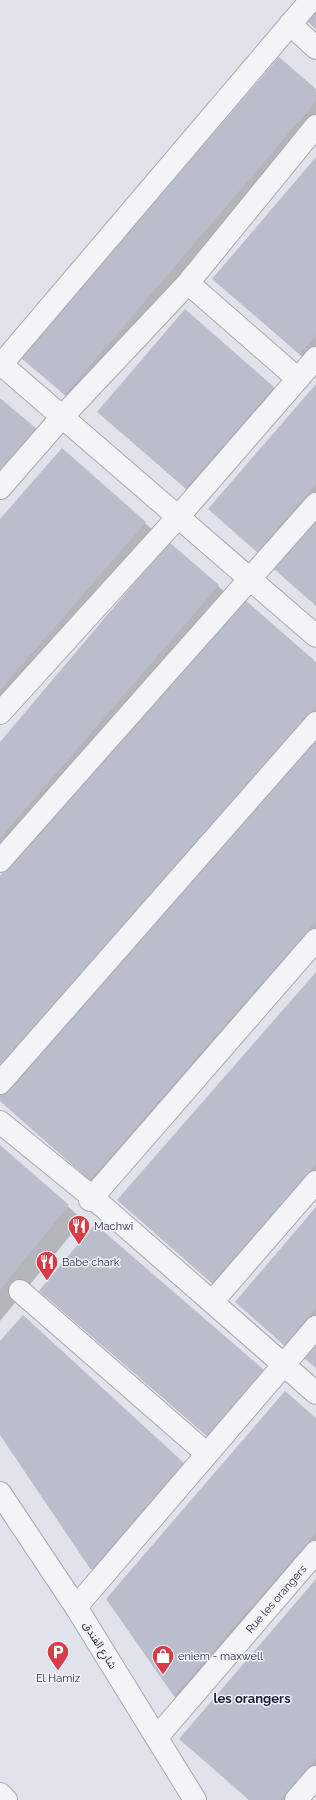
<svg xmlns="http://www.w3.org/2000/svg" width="316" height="1800" font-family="Raleway,'Noto Sans Arabic',sans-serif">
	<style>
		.shadow { fill: #0003 }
		.building { fill: #b9beca }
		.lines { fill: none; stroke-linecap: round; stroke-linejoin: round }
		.minor-casing { stroke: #a5a9b4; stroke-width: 24 }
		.minor { stroke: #f3f4f8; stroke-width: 22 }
		.labels { text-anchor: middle; stroke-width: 3; stroke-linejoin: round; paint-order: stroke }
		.poi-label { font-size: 11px; fill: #272f42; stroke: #eff2f7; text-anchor: start }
		.street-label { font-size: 11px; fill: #272f42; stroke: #eff2f7 }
		.quarter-label { font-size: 13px; font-weight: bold; fill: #192033; stroke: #eff2f7 }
	</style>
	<rect width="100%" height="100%" fill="#e0e3ea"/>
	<path class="shadow" d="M 316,90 L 316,121 L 75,404 L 23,358 Z
		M 316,159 L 316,365 L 314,367 L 213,279 Z
		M 316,386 L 316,504 L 267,561 L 209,509 Z
		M 273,387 L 287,401 L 201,502 L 98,412 Z
		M 62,450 L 155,532 L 0,710 L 0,521 Z
		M 218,586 L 228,595 L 0,859 L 0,743 Z
		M 316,664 L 316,726 L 0,1088 L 0,877 Z
		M 316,732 L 316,942 L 100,1189 L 7,1107 L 0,1100 L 0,1094 Z
		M 316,974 L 316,1184 L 222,1292 L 128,1209 Z
		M 0,1146 L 83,1220 L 0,1321 Z
		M 316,1209 L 316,1328 L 294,1354 L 236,1302 Z
		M 96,1226 L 278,1385 L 222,1449 L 40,1290 Z
		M 0,1343 L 183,1463 L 198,1478 L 106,1583 L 92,1569 L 0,1433 Z
		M 316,1419 L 316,1563 L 188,1710 L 174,1696 L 107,1599 Z
		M 316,1580 L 316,1789 L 306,1800 L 249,1800 L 180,1739 Z"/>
	<path class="building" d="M 316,11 L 316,29 L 307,21 Z
		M 279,57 L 316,89 L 316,101 L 65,395 L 21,358 Z
		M 316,157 L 316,335 L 300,354 L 212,279 Z
		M 185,309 L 274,387 L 186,488 L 97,412 Z
		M 316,384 L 316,484 L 257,552 L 208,509 Z
		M 0,398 L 38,430 L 0,474 Z
		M 62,448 L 146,522 L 0,690 L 0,519 Z
		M 316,521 L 316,606 L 274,569 Z
		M 169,542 L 219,585 L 0,838 L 0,742 Z
		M 243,598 L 316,662 L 316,706 L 0,1067 L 0,876 Z
		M 316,730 L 316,921 L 90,1180 L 0,1101 L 0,1092 Z
		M 316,972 L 316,1164 L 212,1283 L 117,1200 Z
		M 0,1145 L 69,1205 L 0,1290 Z
		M 316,1207 L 316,1308 L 284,1345 L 235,1302 Z
		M 95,1224 L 264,1370 L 207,1436 L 39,1291 Z
		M 23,1315 L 184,1463 L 91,1570 L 0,1435 L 0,1341 Z
		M 316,1340 L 316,1368 L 302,1356 Z
		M 285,1391 L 316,1418 L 316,1533 L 174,1696 L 106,1599 Z
		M 316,1579 L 316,1758 L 280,1800 L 250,1800 L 179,1739 Z"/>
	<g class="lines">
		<g class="minor-casing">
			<path id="minor" d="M 290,24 L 316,48
				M 188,283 L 298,379
				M 1,364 L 316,636
				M 0,366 L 311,0
				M 0,488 L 62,417 L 188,283 L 316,126
				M 0,713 L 178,517 L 316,358
				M 0,861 L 316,504
				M 0,1083 L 316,723
				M 0,1122 L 92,1197 L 316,1393
				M 90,1200 L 316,940
				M 20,1291 L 207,1454
				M 212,1302 L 316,1182
				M 0,1493 L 76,1607 L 195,1800
				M 76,1607 L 316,1327
				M 157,1737 L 316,1552
				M 0,1794 L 6,1800
				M 296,1800 L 316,1777"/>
		</g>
		<use href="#minor" class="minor"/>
	</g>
	<defs>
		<g id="restaurant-pin" transform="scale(1.15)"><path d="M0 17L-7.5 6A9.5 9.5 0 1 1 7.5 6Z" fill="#d73c47" stroke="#eff2f7"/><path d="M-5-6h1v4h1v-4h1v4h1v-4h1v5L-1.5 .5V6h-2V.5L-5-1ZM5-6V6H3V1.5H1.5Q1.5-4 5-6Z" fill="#fff"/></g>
		<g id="parking-pin" transform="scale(1.15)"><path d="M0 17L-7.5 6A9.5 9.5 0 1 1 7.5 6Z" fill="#d73c47" stroke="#eff2f7"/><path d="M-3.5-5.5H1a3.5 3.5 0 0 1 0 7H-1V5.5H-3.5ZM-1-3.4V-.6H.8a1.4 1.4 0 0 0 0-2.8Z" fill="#fff"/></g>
		<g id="shop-pin" transform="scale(1.15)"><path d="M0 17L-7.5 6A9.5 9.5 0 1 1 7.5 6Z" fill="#d73c47" stroke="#eff2f7"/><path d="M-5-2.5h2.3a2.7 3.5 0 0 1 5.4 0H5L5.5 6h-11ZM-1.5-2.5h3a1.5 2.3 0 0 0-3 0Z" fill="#fff"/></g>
	</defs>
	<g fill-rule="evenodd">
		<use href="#restaurant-pin" x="79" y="1226"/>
		<use href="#restaurant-pin" x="47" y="1262"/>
		<use href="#parking-pin" x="58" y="1652"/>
		<use href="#shop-pin" x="163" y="1656"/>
	</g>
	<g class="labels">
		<g class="poi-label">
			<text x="94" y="1230">Machwi</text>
			<text x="62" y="1266">Babe chark</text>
			<text x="178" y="1660">eniem - maxwell</text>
			<text x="58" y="1682" text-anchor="middle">El Hamiz</text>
		</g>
		<g class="street-label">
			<text transform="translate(276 1599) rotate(-49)" y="4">Rue les orangers</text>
			<text transform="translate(100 1645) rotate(58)" y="4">شارع الفندق</text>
		</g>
		<g class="quarter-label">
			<text x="252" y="1703">les orangers</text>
		</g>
	</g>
</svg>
